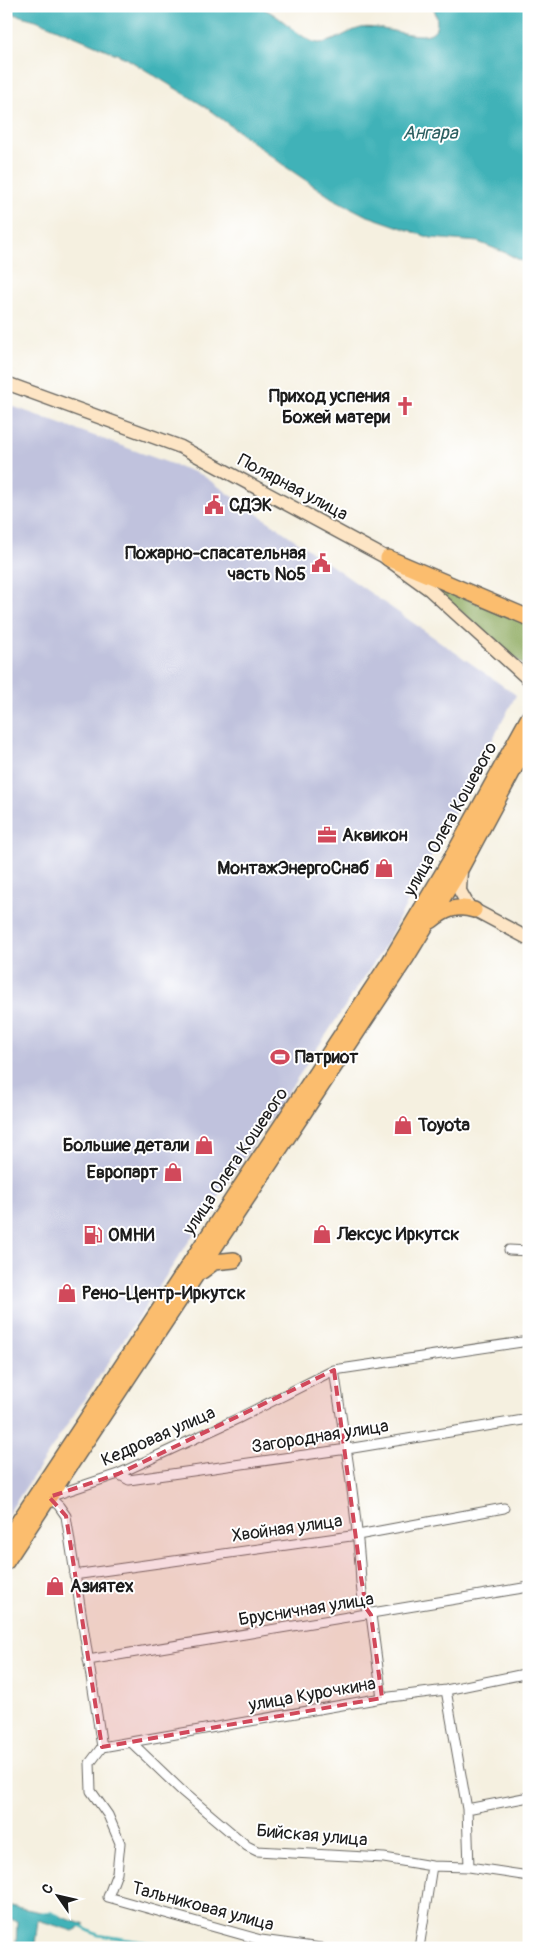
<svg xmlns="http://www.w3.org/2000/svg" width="535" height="1954" font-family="Pangolin,sans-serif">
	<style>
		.industrial { fill: #c0c2dd }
		.forest { fill: #87a557; stroke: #52603a }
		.water { fill: #41b2b8; stroke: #2e676a }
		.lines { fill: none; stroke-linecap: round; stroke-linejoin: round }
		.stream { stroke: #41b2b8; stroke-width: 2.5 }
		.minor-casing { stroke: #686661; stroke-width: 11 }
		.secondary-casing { stroke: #686661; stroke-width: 15 }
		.primary-casing { stroke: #686661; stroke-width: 18 }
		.minor { stroke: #fff; stroke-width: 9 }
		.secondary { stroke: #fde5c5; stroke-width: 12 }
		.primary { stroke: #fbbd6e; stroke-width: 15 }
		.marked { fill: #d1495b; fill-opacity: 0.2; stroke: #d1495b; stroke-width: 4; stroke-dasharray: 10 6; stroke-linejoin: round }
		.labels { text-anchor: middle; stroke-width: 4; stroke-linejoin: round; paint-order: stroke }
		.poi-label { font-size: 18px; font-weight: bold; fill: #1c1c1c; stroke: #fff; text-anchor: start }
		.street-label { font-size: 18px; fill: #1c1c1c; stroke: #fff }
		.water-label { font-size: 19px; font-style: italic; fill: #2d6062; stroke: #fff }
	</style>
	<rect width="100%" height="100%" fill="#fff"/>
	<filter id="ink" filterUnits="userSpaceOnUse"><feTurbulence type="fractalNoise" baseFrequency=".02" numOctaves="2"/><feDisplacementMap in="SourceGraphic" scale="10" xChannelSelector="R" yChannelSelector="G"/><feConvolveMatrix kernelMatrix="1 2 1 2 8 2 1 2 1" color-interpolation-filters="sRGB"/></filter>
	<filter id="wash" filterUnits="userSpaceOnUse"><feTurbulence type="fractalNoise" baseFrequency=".0096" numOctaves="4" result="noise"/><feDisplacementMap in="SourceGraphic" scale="20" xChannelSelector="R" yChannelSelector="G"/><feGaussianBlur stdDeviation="1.12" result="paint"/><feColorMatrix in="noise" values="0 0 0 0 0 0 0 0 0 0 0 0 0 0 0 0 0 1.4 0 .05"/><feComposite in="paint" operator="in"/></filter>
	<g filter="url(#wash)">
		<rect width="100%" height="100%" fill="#f5f0e0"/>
		<path class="industrial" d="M 6,404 L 202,475 L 516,695 L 383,949 L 6,1517 Z"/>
		<path class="forest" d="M 436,586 L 529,624 L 529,670 L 437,591 Z"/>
		<path class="water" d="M 6,6 C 62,6 118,6 174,6 C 200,6 228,4 254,6 C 276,8 302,43 319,43 C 334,43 347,31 361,28 C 385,22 454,59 433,6 L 529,6 L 529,265 L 506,253 L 478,242 L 431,238 L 365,215 L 332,198 L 286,167 L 204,106 L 126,58 L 36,20 L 6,12 Z
			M 6,1905 L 56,1915 L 85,1925 L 73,1931 L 38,1920 L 35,1944 L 31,1948 L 16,1948 L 17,1921 L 6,1918 Z"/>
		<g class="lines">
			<path class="stream" d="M 40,1913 L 50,1912 L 59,1916
				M 79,1926 L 98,1935 L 185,1948"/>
		</g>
	</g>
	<g filter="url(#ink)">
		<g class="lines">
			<g class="minor-casing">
				<path id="minor" d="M 509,1250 L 529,1251
					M 334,1370 C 344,1435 355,1499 360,1564 C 361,1578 360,1604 371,1615 L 382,1698
					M 118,1474 L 129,1480 L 347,1449 L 529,1419
					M 74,1575 L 358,1535 L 504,1508
					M 88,1660 L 529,1587
					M 446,1690 L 467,1809 L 469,1867
					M 131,1742 L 182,1791 L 247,1846 L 257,1851 L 384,1858 L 432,1866 L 469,1867 L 529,1876
					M 102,1747 L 66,1516 L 59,1506 L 49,1497 L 118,1474 L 237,1419 L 334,1370 L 529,1341
					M 102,1747 L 382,1698 L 446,1690 L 529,1673
					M 102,1747 L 90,1763 L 91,1791 L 108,1815 L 120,1843 L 117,1873 L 108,1897 L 261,1940 L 321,1948
					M 467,1809 L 529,1797
					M 419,1948 L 432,1866"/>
			</g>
			<g class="secondary-casing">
				<path id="secondary" d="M 6,383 L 181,447 L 383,556 L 430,590 L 529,680
					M 461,870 L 460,891 L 469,907 L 529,939"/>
			</g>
			<g class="primary-casing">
				<path id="primary" d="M 388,558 L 529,618
					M 431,921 C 444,910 457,904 474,910
					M 202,1271 L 214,1262 L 234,1260
					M 6,1541 L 389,963 L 450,861 L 529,717
					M 6,1562 L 406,958 L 462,866 L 529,741"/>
			</g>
			<use href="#minor" class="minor"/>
			<use href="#secondary" class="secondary"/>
			<use href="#primary" class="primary"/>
		</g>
	</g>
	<path class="marked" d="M 334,1370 L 361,1577 L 366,1608 L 371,1615 L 382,1698 L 102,1747 L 66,1516 L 49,1497 L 118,1474 Z"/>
	<defs>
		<g id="church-bare" transform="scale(1.5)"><path d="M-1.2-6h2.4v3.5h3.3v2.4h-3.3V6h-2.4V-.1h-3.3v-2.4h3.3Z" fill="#d1495b" stroke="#fff" stroke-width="2.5" paint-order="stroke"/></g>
		<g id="civic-bare" transform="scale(1.5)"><path d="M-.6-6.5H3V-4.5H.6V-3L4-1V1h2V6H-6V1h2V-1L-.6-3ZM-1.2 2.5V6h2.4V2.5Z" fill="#d1495b" stroke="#fff" stroke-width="2.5" paint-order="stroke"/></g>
		<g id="office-bare" transform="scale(1.5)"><path d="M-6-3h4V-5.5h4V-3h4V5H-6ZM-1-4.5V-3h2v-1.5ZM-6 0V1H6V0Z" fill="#d1495b" stroke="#fff" stroke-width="2.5" paint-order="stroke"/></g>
		<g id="shop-bare" transform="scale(1.5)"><path d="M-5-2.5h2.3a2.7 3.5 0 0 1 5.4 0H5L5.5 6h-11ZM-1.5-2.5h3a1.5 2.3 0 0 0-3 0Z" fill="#d1495b" stroke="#fff" stroke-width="2.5" paint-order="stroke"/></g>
		<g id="stadium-bare" transform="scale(1.5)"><path d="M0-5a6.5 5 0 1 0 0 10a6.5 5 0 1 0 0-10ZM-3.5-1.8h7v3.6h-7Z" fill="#d1495b" stroke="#fff" stroke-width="2.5" paint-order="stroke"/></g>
		<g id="fuel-bare" transform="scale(1.5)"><path d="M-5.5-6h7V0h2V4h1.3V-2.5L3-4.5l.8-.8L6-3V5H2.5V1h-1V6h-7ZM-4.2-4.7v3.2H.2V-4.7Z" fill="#d1495b" stroke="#fff" stroke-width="2.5" paint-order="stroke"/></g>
	</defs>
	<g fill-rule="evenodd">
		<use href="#church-bare" x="405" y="406"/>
		<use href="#civic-bare" x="214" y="505"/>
		<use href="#civic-bare" x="321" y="563"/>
		<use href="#office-bare" x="327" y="835"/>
		<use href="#shop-bare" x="384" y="868"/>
		<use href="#stadium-bare" x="280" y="1057"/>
		<use href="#shop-bare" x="403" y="1125"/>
		<use href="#shop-bare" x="204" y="1145"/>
		<use href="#shop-bare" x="173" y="1172"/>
		<use href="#shop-bare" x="322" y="1234"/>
		<use href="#fuel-bare" x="93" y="1235"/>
		<use href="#shop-bare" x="67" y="1293"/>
		<use href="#shop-bare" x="55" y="1586"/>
	</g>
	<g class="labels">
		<g class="poi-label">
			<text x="390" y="402" text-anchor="end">Приход успения<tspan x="390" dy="21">Божей матери</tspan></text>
			<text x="229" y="511">СДЭК</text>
			<text x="306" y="559" text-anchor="end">Пожарно-спасательная<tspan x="306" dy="21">часть №5</tspan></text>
			<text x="342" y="841">Аквикон</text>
			<text x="369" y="874" text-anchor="end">МонтажЭнергоСнаб</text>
			<text x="295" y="1063">Патриот</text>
			<text x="418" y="1131">Toyota</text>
			<text x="189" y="1151" text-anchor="end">Большие детали</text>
			<text x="158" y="1178" text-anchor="end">Европарт</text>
			<text x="337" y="1240">Лексус Иркутск</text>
			<text x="108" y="1241">ОМНИ</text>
			<text x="82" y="1299">Рено-Центр-Иркутск</text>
			<text x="70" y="1592">Азиятех</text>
		</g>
		<g class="street-label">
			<text transform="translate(293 487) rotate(28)" y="6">Полярная улица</text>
			<text transform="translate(450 819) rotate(-61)" y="6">улица Олега Кошевого</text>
			<text transform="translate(235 1161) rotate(-56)" y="6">улица Олега Кошевого</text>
			<text transform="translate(158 1436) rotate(-24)" y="6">Кедровая улица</text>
			<text transform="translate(320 1436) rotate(-9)" y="6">Загородная улица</text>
			<text transform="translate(287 1528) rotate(-8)" y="6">Хвойная улица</text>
			<text transform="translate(306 1609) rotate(-9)" y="6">Брусничная улица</text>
			<text transform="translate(312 1694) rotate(-10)" y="6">улица Курочкина</text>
			<text transform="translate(312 1835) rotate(5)" y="6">Бийская улица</text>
			<text transform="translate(203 1906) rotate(15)" y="6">Тальниковая улица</text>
		</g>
		<g class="water-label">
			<text x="430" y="139">Ангара</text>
		</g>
	</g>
	<rect width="535" height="1954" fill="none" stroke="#fff" stroke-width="25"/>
	<g transform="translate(58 1896) rotate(304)" stroke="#ffffff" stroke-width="4" paint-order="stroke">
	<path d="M0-4L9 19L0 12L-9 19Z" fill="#1c1c1c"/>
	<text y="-8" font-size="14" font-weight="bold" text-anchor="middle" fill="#1c1c1c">С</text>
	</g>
</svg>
